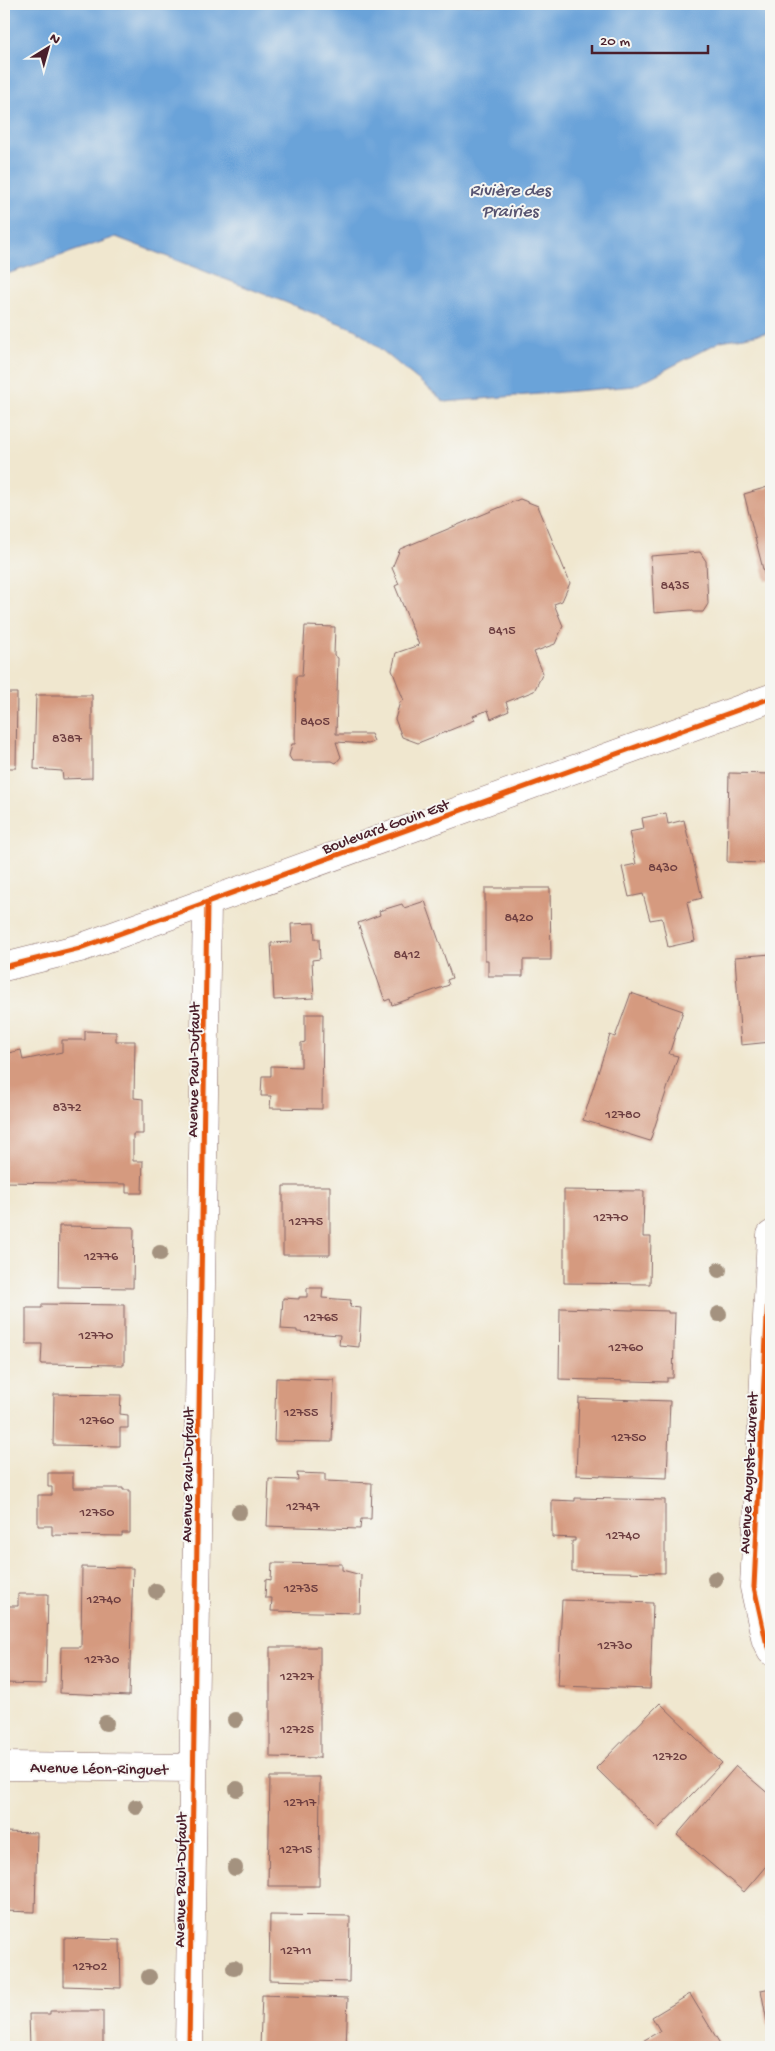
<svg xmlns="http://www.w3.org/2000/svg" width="775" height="2051" font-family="'Gochi Hand',sans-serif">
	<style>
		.water { fill: #6ba3d9; stroke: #5a6182 }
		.building { fill: #d59a7f }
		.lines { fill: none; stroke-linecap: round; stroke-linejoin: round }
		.minor-casing { stroke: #846564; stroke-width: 29 }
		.minor { stroke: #fff; stroke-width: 28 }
		.cycleway-casing { stroke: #f6f6f2; stroke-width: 8 }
		.cycleway { stroke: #e8590c; stroke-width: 5 }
		.tree { fill: #a4927f }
		.labels { text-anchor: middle; stroke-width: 4; stroke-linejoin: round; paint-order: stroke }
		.number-label { font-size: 14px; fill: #6d3e40 }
		.street-label { font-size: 16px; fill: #4a1f2b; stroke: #f6f6f2 }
		.water-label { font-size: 18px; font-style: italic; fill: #575471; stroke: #f6f6f2 }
	</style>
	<rect width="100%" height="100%" fill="#f6f6f2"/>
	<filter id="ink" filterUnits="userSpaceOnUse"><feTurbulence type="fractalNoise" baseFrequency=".02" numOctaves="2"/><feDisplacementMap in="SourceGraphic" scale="10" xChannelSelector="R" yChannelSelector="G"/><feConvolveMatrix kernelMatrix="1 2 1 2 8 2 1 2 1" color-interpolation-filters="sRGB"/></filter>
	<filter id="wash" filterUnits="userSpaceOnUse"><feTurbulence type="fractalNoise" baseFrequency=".0096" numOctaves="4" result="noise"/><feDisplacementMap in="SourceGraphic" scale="20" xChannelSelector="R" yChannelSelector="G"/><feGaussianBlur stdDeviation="1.12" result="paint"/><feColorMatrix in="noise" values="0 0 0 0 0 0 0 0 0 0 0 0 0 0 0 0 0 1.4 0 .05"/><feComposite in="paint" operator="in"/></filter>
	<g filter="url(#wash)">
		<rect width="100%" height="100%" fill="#f0e7cf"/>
		<path class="water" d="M 4,4 L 771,4 L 771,332 L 721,341 L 634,386 L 445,402 L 357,330 L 116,237 L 4,275 Z"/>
		<g id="blocks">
			<path class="building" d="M 771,486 L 771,580 L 766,581 L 744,494 Z
				M 520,499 L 538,506 L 570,583 L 562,601 L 554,604 L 563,626 L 555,644 L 534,652 L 543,673 L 534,691 L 506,702 L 509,711 L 491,719 L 488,710 L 473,716 L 475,720 L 418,743 L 402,737 L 395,719 L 400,702 L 404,701 L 392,670 L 396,653 L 419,645 L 395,586 L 399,584 L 392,568 L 400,549 Z
				M 700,552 L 706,561 L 708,604 L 703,612 L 694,612 L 691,610 L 654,613 L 651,556 Z
				M 305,626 L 335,627 L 334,655 L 338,658 L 336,734 L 371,734 L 374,741 L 368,744 L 336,742 L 341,757 L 336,763 L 332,761 L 292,761 L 289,756 L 292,744 L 295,744 L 296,676 L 302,676 Z
				M 4,693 L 17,693 L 16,768 L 4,768 Z
				M 36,695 L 92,695 L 92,778 L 63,779 L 62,771 L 34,769 Z
				M 729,773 L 771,774 L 771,863 L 727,862 Z
				M 666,813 L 668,824 L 684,820 L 702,898 L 687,902 L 695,941 L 668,947 L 662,918 L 650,920 L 643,894 L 629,897 L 622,867 L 636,864 L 629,832 L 644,829 L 642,818 Z
				M 485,888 L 550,888 L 551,960 L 523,960 L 523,976 L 488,976 L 488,960 L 485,960 Z
				M 425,901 L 452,978 L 447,980 L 449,985 L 392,1005 L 390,999 L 385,1001 L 358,923 L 380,915 L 379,911 L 402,904 L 404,908 Z
				M 314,923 L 315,939 L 319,939 L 320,959 L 312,960 L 314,998 L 274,1000 L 271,943 L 292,942 L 291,924 Z
				M 771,954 L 771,1042 L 741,1045 L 735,957 Z
				M 631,993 L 683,1011 L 669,1054 L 678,1056 L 650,1141 L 583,1120 L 610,1035 L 615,1037 Z
				M 305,1014 L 323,1014 L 322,1109 L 270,1108 L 271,1096 L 261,1096 L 262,1076 L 271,1076 L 271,1066 L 301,1067 L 301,1043 L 305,1042 Z
				M 85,1031 L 116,1032 L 116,1041 L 135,1041 L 134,1098 L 143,1099 L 143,1134 L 133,1134 L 133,1161 L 143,1161 L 142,1193 L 126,1193 L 126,1184 L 4,1182 L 4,1054 L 21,1050 L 23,1060 L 62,1052 L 62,1040 L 85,1040 Z
				M 283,1186 L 330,1186 L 330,1255 L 283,1255 Z
				M 564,1190 L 644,1191 L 643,1237 L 651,1237 L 650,1284 L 564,1283 Z
				M 59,1226 L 134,1227 L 133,1288 L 58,1287 Z
				M 307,1288 L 323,1288 L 322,1298 L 351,1300 L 350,1307 L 361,1308 L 359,1347 L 339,1345 L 340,1335 L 297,1332 L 297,1330 L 281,1329 L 283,1298 L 299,1299 L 299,1297 L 307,1297 Z
				M 42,1304 L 124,1305 L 124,1365 L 41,1364 L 42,1344 L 26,1344 L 26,1308 L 42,1308 Z
				M 560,1308 L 668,1311 L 668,1313 L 675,1313 L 673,1378 L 667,1378 L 667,1382 L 559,1379 Z
				M 276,1378 L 334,1380 L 332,1442 L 274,1441 Z
				M 54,1394 L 121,1395 L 120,1414 L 128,1415 L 128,1428 L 120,1428 L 120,1446 L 53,1445 Z
				M 579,1398 L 670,1401 L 667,1478 L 576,1475 Z
				M 48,1473 L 73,1473 L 73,1488 L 123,1488 L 123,1490 L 130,1490 L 130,1533 L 122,1533 L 122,1536 L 52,1535 L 52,1526 L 38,1526 L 38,1495 L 52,1495 L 52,1487 L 48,1487 Z
				M 297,1473 L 325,1474 L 325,1481 L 372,1483 L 371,1519 L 361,1519 L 360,1529 L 267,1526 L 269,1479 L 298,1480 Z
				M 575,1498 L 665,1500 L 665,1573 L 572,1571 L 572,1541 L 575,1541 L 575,1538 L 552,1537 L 552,1500 L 575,1501 Z
				M 272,1563 L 342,1564 L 342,1570 L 361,1575 L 360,1613 L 271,1611 L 272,1598 L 265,1598 L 266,1579 L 271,1580 Z
				M 82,1567 L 133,1568 L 129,1696 L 60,1693 L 61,1647 L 81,1647 Z
				M 18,1594 L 48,1594 L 46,1684 L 4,1683 L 4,1606 L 18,1606 Z
				M 562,1600 L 653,1603 L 650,1689 L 558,1686 Z
				M 270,1647 L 320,1647 L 320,1758 L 270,1757 Z
				M 660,1703 L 722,1763 L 658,1829 L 596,1768 Z
				M 736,1766 L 771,1796 L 771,1860 L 744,1892 L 677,1835 Z
				M 270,1777 L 320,1777 L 319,1886 L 268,1886 Z
				M 4,1832 L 37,1833 L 35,1912 L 4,1911 Z
				M 270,1915 L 350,1916 L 349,1982 L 269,1980 Z
				M 64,1938 L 120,1940 L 121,1988 L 64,1986 Z
				M 771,1988 L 771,2038 L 770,2038 L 761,1990 Z
				M 690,1994 L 722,2047 L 632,2047 L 660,2031 L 652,2017 Z
				M 262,1995 L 348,1998 L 346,2047 L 260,2047 Z
				M 50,2011 L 103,2011 L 103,2047 L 30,2047 L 29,2014 L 50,2014 Z"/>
		</g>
	</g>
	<g filter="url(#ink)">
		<use href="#blocks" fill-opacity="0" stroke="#846564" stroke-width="1"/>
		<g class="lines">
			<g class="minor-casing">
				<path id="minor" d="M 4,967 L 80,948 L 771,698
					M 771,1235 L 754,1587 L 766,1641 L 771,1651
					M 4,1766 L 193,1768
					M 189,2047 L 207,903"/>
			</g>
			<use href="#minor" class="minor"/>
			<g class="cycleway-casing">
				<path id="cycleway" d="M 4,967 L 80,948 L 771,698
					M 771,1235 L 754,1587 L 766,1641 L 771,1651
					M 189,2047 L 207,903"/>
			</g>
			<use href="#cycleway" class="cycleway"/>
		</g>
		<g class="tree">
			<circle cx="160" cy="1253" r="8"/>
			<circle cx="719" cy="1270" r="8"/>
			<circle cx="719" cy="1314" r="8"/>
			<circle cx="239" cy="1512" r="8"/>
			<circle cx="715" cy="1579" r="8"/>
			<circle cx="156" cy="1591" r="8"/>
			<circle cx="235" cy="1720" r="8"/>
			<circle cx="106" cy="1723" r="8"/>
			<circle cx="237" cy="1789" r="8"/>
			<circle cx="136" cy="1807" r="8"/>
			<circle cx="235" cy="1868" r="8"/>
			<circle cx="234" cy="1968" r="8"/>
			<circle cx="149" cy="1977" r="8"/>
		</g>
	</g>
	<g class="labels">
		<g class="number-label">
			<text x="675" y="589">8435</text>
			<text x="502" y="634">8415</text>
			<text x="315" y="725">8405</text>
			<text x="67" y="742">8387</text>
			<text x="663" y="871">8430</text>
			<text x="519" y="921">8420</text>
			<text x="407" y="958">8412</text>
			<text x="67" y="1111">8372</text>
			<text x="623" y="1118">12780</text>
			<text x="611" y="1221">12770</text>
			<text x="306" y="1225">12775</text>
			<text x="101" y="1260">12776</text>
			<text x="321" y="1321">12765</text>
			<text x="96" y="1339">12770</text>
			<text x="626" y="1351">12760</text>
			<text x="301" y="1416">12755</text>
			<text x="97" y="1424">12760</text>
			<text x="629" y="1441">12750</text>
			<text x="303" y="1510">12747</text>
			<text x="97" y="1516">12750</text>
			<text x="623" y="1539">12740</text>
			<text x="301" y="1592">12735</text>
			<text x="104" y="1603">12740</text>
			<text x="615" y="1649">12730</text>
			<text x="102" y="1663">12730</text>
			<text x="297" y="1680">12727</text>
			<text x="297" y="1733">12725</text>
			<text x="670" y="1760">12720</text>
			<text x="300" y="1806">12717</text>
			<text x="296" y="1853">12715</text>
			<text x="296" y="1954">12711</text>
			<text x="90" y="1970">12702</text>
		</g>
		<g class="street-label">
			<text transform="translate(385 825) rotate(-20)" y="6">Boulevard Gouin Est</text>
			<text transform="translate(192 1070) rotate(-89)" y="6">Avenue Paul-Dufault</text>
			<text transform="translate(747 1473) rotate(-87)" y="6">Avenue Auguste-Laurent</text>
			<text transform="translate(186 1475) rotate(-89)" y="6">Avenue Paul-Dufault</text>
			<text transform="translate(99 1767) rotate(1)" y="6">Avenue Léon-Ringuet</text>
			<text transform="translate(179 1880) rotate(-89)" y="6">Avenue Paul-Dufault</text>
		</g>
		<g class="water-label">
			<text x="510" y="195">Rivière des<tspan x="510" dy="21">Prairies</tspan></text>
		</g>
	</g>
	<rect width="775" height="2051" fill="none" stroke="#f6f6f2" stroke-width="20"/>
	<g transform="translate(48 48) rotate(37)" stroke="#f6f6f2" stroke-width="4" paint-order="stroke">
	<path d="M0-4L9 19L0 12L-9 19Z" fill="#4a1f2b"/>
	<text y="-8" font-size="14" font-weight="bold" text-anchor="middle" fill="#4a1f2b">N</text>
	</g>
	<path d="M592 45v8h116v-8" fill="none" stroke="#4a1f2b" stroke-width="2.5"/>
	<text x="600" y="45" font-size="15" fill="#4a1f2b" stroke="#f6f6f2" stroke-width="4" paint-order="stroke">20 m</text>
</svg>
